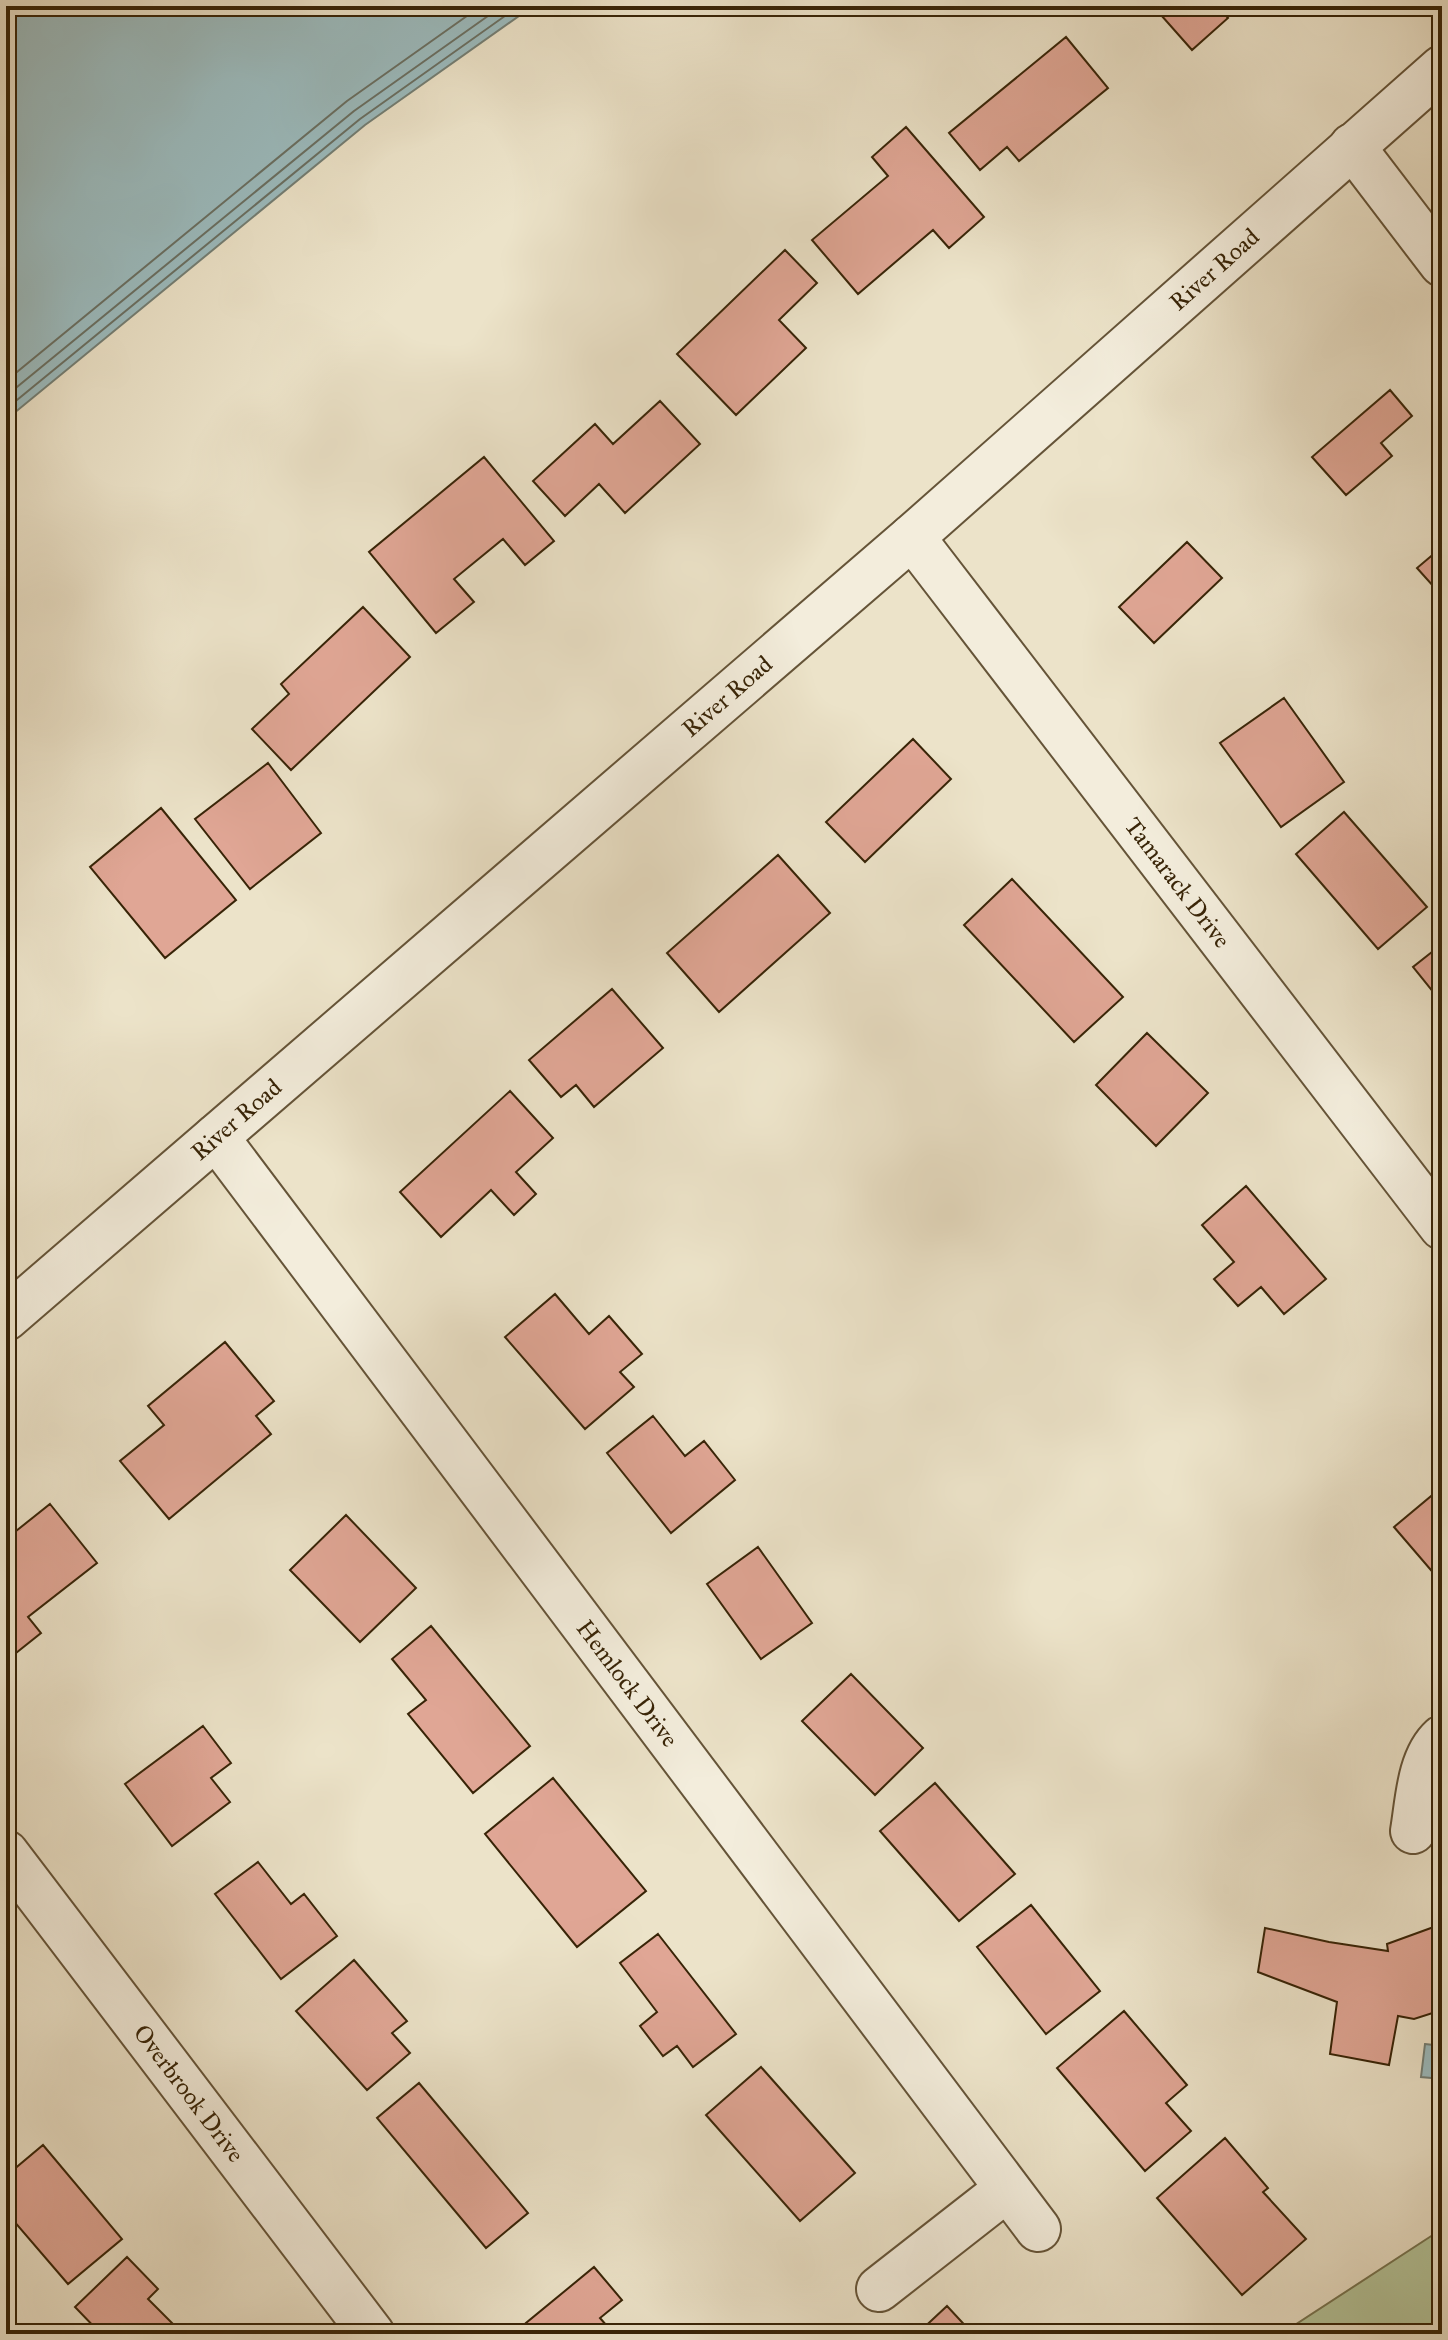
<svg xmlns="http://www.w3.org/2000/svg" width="1448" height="2340" font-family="'IM FELL Great Primer',serif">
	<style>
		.green { fill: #b4c499; stroke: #767450; stroke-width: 2 }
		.water { fill: #9cbcbf; stroke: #747f75; stroke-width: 2 }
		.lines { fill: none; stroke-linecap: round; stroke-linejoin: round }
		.shore { stroke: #6a7063; stroke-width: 2 }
		.building { fill: #e0a695; stroke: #382407; stroke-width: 2 }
		.minor-casing { stroke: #655438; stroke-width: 48 }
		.minor { stroke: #f3eddc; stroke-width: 44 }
		.labels { text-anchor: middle; stroke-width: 6; stroke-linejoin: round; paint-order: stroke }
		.street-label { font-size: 24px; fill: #382407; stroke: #f3eddc }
	</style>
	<rect width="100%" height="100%" fill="#ece3c9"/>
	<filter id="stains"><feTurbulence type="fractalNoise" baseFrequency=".0025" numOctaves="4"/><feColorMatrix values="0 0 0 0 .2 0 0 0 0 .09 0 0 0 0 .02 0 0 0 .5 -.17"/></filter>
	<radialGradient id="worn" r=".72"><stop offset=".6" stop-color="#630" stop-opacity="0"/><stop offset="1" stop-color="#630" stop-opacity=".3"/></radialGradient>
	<path class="green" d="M 1442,2229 L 1442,2334 L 1281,2334 Z"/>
	<path class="water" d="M 6,6 L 533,6 L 365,125 L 13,414 L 6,418 Z
		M 1425,2044 L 1442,2046 L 1442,2079 L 1421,2077 Z"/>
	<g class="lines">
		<path class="shore" d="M 6,381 L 347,101 L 481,6
			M 6,396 L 354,111 L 502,6
			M 6,409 L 360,119 L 519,6"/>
	</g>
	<path class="building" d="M 1153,6 L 1218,6 L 1228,18 L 1192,50 Z
		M 1066,37 L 1108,88 L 1019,161 L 1007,147 L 980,170 L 949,133 Z
		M 906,127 L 984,217 L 949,248 L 933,230 L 858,294 L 812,240 L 888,176 L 872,157 Z
		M 785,250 L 817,283 L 779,320 L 806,348 L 736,415 L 677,354 Z
		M 1390,390 L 1412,416 L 1381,443 L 1392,456 L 1346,495 L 1312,457 Z
		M 660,401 L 700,444 L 625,513 L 599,484 L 565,516 L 533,481 L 595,424 L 613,444 Z
		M 484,457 L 554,541 L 525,565 L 503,539 L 454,579 L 474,602 L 436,633 L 369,552 Z
		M 1187,542 L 1222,578 L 1154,643 L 1119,607 Z
		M 1442,547 L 1442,596 L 1417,568 Z
		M 363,607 L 410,657 L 291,770 L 252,729 L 289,694 L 281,684 Z
		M 1284,698 L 1344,782 L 1281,827 L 1220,743 Z
		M 913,739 L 951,779 L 865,862 L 826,822 Z
		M 268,763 L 321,833 L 250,889 L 195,819 Z
		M 161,808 L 236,900 L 165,958 L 90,867 Z
		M 1344,812 L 1427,907 L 1378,949 L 1296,854 Z
		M 778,855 L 830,913 L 719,1012 L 667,953 Z
		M 1012,879 L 1123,997 L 1074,1042 L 964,925 Z
		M 1442,944 L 1442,1003 L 1413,967 Z
		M 612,989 L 663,1048 L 594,1107 L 576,1085 L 561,1097 L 529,1060 Z
		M 1147,1033 L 1208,1093 L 1156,1146 L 1096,1085 Z
		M 510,1091 L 553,1138 L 516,1172 L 536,1194 L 514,1215 L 491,1190 L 441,1237 L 400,1192 Z
		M 1246,1186 L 1326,1279 L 1284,1314 L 1261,1287 L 1238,1306 L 1214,1279 L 1234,1262 L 1202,1225 Z
		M 555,1294 L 589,1334 L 609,1316 L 642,1354 L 620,1372 L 634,1387 L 585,1429 L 505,1337 Z
		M 225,1342 L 274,1401 L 256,1416 L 271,1434 L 169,1519 L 120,1461 L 164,1425 L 148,1406 Z
		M 653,1416 L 685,1456 L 704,1441 L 735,1480 L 671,1533 L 607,1453 Z
		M 1442,1487 L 1442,1570 L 1436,1576 L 1394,1527 Z
		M 50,1504 L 97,1563 L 28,1617 L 41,1633 L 6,1661 L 6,1539 Z
		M 346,1515 L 416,1588 L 360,1642 L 290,1570 Z
		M 758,1547 L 812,1623 L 761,1659 L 707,1584 Z
		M 431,1626 L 530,1746 L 473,1793 L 408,1714 L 426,1700 L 392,1659 Z
		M 851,1674 L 923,1748 L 875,1795 L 802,1721 Z
		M 203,1726 L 231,1763 L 211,1778 L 230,1802 L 172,1846 L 125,1784 Z
		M 553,1778 L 646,1891 L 577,1947 L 485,1834 Z
		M 935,1783 L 1015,1874 L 959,1921 L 880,1831 Z
		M 258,1862 L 291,1904 L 304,1894 L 337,1936 L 281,1979 L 215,1894 Z
		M 1031,1905 L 1100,1991 L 1046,2034 L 977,1947 Z
		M 1442,1924 L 1442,2010 L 1414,2019 L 1398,2016 L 1389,2065 L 1330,2054 L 1337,2002 L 1258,1972 L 1265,1928 L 1329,1942 L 1388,1951 L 1387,1944 Z
		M 658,1934 L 736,2034 L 693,2067 L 677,2046 L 663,2056 L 640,2026 L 657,2012 L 620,1963 Z
		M 354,1960 L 407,2021 L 392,2033 L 410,2053 L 367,2090 L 296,2011 Z
		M 1124,2011 L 1187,2085 L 1166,2103 L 1191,2131 L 1145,2171 L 1057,2068 Z
		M 761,2067 L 855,2173 L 800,2221 L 706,2115 Z
		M 419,2083 L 528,2213 L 486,2248 L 377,2118 Z
		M 6,2123 L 15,2131 L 6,2141 Z
		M 1225,2138 L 1268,2188 L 1263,2192 L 1306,2239 L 1242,2295 L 1157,2198 Z
		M 43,2145 L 122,2239 L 68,2284 L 6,2212 L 6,2176 Z
		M 127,2257 L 158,2289 L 148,2299 L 183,2334 L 101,2334 L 75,2307 Z
		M 594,2267 L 622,2300 L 600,2318 L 614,2334 L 535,2334 L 526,2323 Z
		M 947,2306 L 973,2334 L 917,2334 Z"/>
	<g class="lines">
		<g class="minor-casing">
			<g id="minor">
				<path d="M 1352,146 L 1442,264"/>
				<path id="s1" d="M 912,537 L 1442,1227"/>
				<path id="s2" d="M 216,1137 L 1038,2229"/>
				<path id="s3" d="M 6,1318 L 912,537 L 1442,68"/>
				<path d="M 1413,1831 C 1418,1802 1419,1759 1442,1738"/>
				<path id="s4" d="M 6,1853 L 372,2334"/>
				<path d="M 879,2289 L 1007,2189"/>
			</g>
		</g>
		<use href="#minor" class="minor"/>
	</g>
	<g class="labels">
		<g class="street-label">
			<text dy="8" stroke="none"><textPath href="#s3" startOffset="1600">River Road</textPath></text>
			<text dy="8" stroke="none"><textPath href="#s3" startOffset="952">River Road</textPath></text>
			<text dy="8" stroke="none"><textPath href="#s1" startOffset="436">Tamarack Drive</textPath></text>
			<text dy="8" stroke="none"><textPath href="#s3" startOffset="304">River Road</textPath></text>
			<text dy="8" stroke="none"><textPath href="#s2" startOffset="684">Hemlock Drive</textPath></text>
			<text dy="8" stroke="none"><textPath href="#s4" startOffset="302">Overbrook Drive</textPath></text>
		</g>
	</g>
	<rect width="1448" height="2340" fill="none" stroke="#ece3c9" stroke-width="32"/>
	<rect x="8" y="8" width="1432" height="2324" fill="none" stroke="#382407" stroke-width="4"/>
	<rect x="16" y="16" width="1416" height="2308" fill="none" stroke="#382407" stroke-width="2"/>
	<rect width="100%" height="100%" filter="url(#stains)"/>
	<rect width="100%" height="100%" fill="url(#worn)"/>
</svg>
